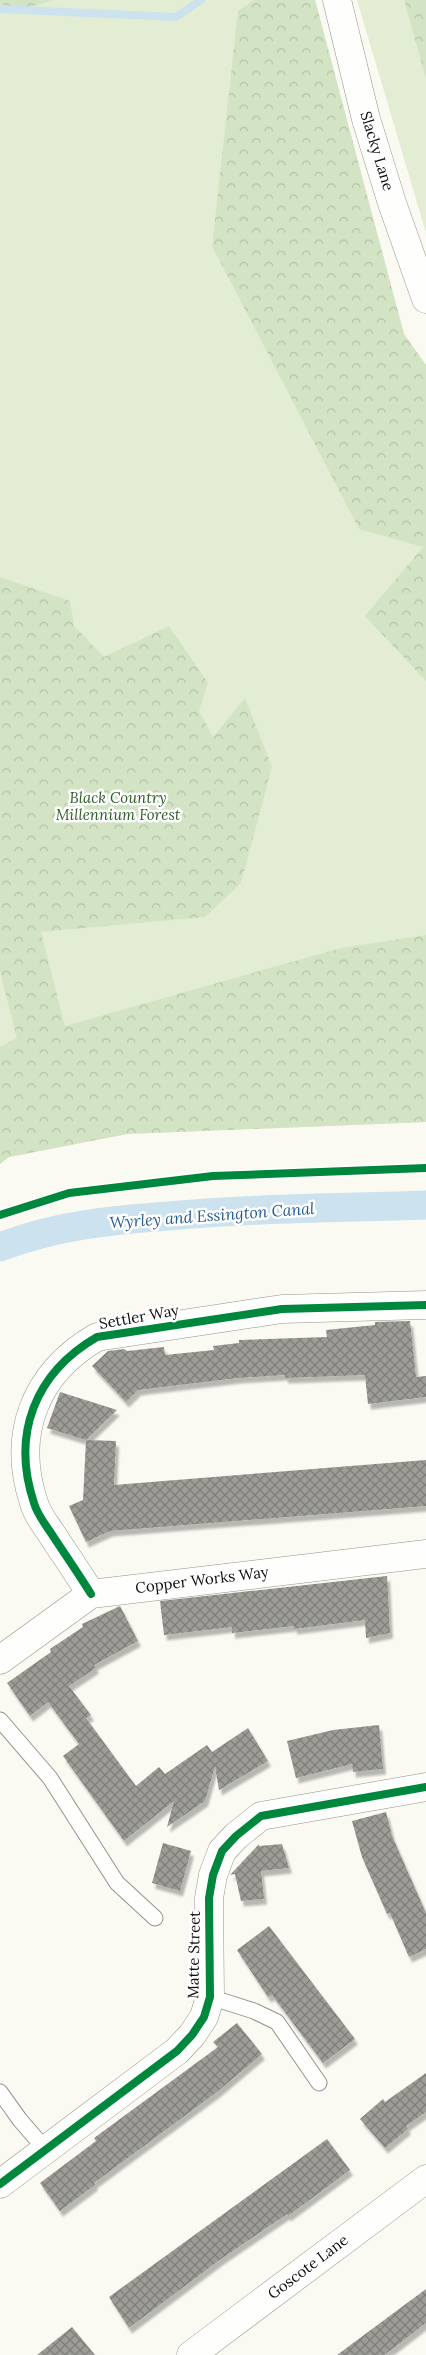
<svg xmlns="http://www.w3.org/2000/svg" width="426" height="2355" font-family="Lora,serif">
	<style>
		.grass { fill: #e2edd4 }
		.forest { fill: url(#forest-crowns) }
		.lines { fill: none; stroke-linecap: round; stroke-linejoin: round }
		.stream { stroke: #cce2ef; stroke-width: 8 }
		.canal { stroke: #cce2ef; stroke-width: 29 }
		.building { fill: url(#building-cross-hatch); filter: url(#shadow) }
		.service-casing { stroke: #949390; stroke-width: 17 }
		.minor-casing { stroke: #949390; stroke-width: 29 }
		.tertiary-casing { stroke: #949390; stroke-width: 29 }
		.service { stroke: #fefefd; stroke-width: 15 }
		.minor { stroke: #fefefd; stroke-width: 28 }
		.tertiary { stroke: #fefefd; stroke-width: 28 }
		.cycleway-casing { stroke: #fff; stroke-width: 11 }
		.cycleway { stroke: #00873e; stroke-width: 8 }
		.labels { text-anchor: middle; stroke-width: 5; stroke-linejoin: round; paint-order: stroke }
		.street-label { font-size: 15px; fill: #0d0d0d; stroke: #fff }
		.park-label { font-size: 15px; font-style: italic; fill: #2e5c25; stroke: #fff }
		.water-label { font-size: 16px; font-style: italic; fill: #265c8f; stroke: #fff }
	</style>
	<defs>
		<pattern id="forest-crowns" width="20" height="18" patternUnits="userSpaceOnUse" patternTransform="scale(1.25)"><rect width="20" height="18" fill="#d3e4c4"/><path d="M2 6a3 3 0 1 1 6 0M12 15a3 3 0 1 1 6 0" fill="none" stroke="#b4c2a7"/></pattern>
		<pattern id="building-cross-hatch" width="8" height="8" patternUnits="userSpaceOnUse" patternTransform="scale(1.25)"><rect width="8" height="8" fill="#9d9c97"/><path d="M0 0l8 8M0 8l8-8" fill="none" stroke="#7e7e7a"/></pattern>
		<filter id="shadow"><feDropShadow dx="3" dy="5.5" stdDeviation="1" flood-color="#0004"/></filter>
	</defs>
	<rect width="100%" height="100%" fill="#faf9f2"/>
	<path class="grass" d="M 0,0 L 315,0 L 404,334 L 426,367 L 426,1122 L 127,1134 L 9,1157 L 0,1164 Z
		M 357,0 L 426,0 L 426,233 Z"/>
	<path class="forest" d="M 0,0 L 54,0 L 20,10 L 0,12 Z
		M 254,0 L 315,0 L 404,334 L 426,365 L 426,681 L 365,616 L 423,547 L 359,529 L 212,246 L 238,11 Z
		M 404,0 L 426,0 L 426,79 Z
		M 0,577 L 70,601 L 74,626 L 104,657 L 169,626 L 208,683 L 199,711 L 213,737 L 245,698 L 272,767 L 241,883 L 205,917 L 41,932 L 65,1026 L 341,948 L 426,935 L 426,1122 L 127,1134 L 9,1157 L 0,1164 L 0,1047 L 17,1038 L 0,972 Z"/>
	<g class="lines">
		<path class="stream" d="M 0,9 L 176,17 L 201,0"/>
		<path class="canal" d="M 0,1247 C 54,1226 111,1220 168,1216 C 253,1208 340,1208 426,1205"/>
	</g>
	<path class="building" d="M 410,1321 L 416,1377 L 426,1376 L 426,1397 L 368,1404 L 365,1375 L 285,1378 L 285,1375 L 238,1378 L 138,1390 L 126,1402 L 92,1366 L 108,1351 L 124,1349 L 127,1351 L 164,1347 L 165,1355 L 214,1350 L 213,1346 L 239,1343 L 239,1340 L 327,1337 L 326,1330 L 375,1325 L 375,1322 Z
		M 60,1392 L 117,1410 L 86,1440 L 47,1428 Z
		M 86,1440 L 116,1441 L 114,1485 L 426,1460 L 426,1506 L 110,1531 L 86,1542 L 69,1506 L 83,1500 Z
		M 387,1576 L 390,1633 L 366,1638 L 365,1620 L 294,1629 L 294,1626 L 232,1633 L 232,1627 L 164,1635 L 160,1601 Z
		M 120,1606 L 138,1641 L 94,1665 L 96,1668 L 69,1686 L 91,1715 L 86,1718 L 136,1786 L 159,1767 L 165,1774 L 207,1745 L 212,1752 L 248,1728 L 268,1761 L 219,1790 L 215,1766 L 205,1801 L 167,1827 L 174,1801 L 124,1841 L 63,1756 L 79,1744 L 48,1702 L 30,1716 L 7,1683 L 51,1652 L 50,1649 L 83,1627 L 82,1624 Z
		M 379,1725 L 383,1769 L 353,1772 L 352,1764 L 296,1778 L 287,1741 L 333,1730 Z
		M 386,1812 L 392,1836 L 426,1913 L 426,1949 L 409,1957 L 390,1913 L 387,1914 L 362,1857 L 352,1821 Z
		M 163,1843 L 191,1851 L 180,1891 L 152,1883 Z
		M 259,1844 L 259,1846 L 282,1844 L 289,1868 L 261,1871 L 264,1899 L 241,1901 L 235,1874 L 230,1875 Z
		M 269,1926 L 355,2039 L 323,2063 L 272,1995 L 268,1997 L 237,1950 Z
		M 237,2023 L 262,2054 L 217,2092 L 94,2183 L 95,2185 L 60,2211 L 40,2183 L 96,2141 L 94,2138 L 218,2047 L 213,2042 Z
		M 426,2073 L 426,2112 L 406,2126 L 408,2129 L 385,2148 L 360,2119 L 383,2099 L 385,2102 Z
		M 327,2139 L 350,2170 L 288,2216 L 287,2214 L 221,2259 L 129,2328 L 109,2297 Z
		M 426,2289 L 426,2323 L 395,2347 L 384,2355 L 337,2355 Z
		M 72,2327 L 95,2355 L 37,2355 Z"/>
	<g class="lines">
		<g class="service-casing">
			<path id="service" d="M 0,1720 L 50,1778 L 117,1883 L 155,1918
				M 210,1997 L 254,2011 L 277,2022 L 319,2083
				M 0,2092 L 20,2120 L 46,2150"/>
		</g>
		<g class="minor-casing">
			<path id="minor" d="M 91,1594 C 78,1573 64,1553 51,1533 C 45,1524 37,1514 34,1503 C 11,1434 35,1373 97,1337 L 282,1309 L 426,1305
				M 0,1660 L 91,1594 L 426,1554
				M 0,2184 L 177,2051 L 192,2035 L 204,2017 L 210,1997 L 209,1898 L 213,1875 L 222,1851 L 236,1836 L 261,1816 L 426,1787"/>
		</g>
		<g class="tertiary-casing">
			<path id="tertiary" d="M 337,0 L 366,119 L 392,203 L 426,299
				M 191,2355 L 426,2179"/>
		</g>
		<use href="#service" class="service"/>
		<use href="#minor" class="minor"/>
		<use href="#tertiary" class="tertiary"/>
		<g class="cycleway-casing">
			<path id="cycleway" d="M 0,1215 L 69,1193 L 213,1176 L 426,1168
				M 91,1594 C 78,1573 64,1553 51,1533 C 45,1524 37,1514 34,1503 C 11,1434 35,1373 97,1337 L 282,1309 L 426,1305
				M 0,2184 L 177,2051 L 192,2035 L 204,2017 L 210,1997 L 209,1898 L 213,1875 L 222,1851 L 236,1836 L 261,1816 L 426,1787"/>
		</g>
		<use href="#cycleway" class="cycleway"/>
	</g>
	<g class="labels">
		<g class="street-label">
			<text transform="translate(377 151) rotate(73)" y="5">Slacky Lane</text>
			<text transform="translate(139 1317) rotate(-10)" y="5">Settler Way</text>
			<text transform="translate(202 1580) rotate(-7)" y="5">Copper Works Way</text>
			<text transform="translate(194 1955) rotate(-89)" y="5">Matte Street</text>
			<text transform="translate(308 2267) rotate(-37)" y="5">Goscote Lane</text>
		</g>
		<g class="park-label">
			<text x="118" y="803">Black Country<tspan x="118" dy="17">Millennium Forest</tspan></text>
		</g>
		<g class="water-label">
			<text transform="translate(212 1215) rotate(-4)" y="6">Wyrley and Essington Canal</text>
		</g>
	</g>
</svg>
